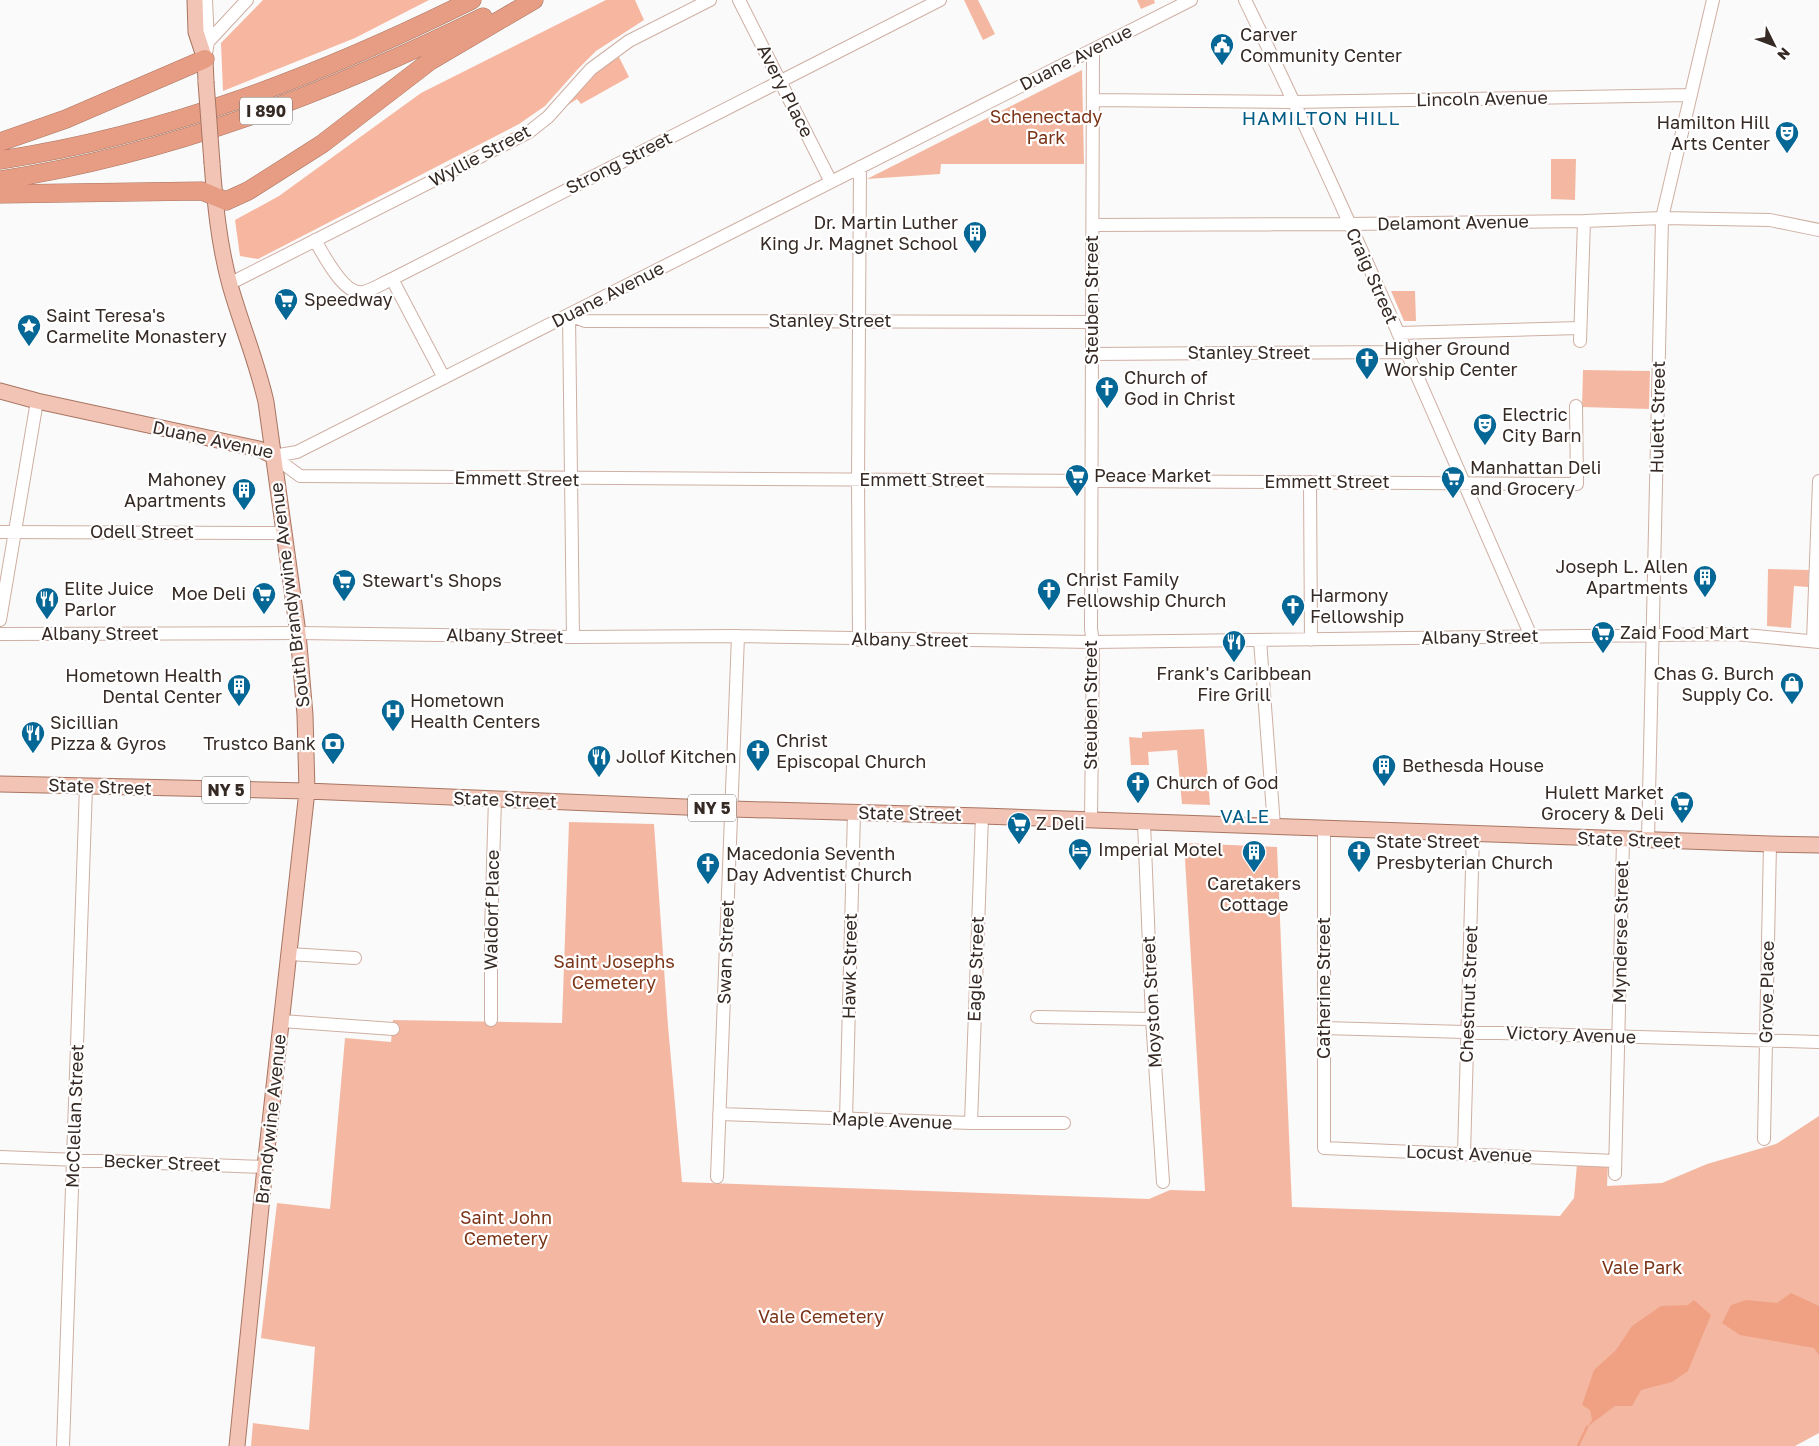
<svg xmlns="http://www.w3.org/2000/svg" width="1819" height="1446" font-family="'Golos Text',sans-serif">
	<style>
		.green { fill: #f4b8a2 }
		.forest { fill: #f7b69f }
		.water { fill: #f0a184 }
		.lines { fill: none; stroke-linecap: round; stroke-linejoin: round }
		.stream { stroke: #f0a184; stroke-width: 2.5 }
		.minor-casing { stroke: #cfafa3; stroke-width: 14 }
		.major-casing { stroke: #a97562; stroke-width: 17 }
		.highway-casing { stroke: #a97562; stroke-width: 19 }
		.minor { stroke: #fff; stroke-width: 12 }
		.major { stroke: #f1c4b5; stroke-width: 15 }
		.highway { stroke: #e79d83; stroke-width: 18 }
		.major-bridge-casing { stroke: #a97562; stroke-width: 17; stroke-linecap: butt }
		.major-bridge { stroke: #f1c4b5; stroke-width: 15 }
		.labels { text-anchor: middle; stroke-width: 4.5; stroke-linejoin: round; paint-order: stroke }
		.shield { fill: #fff; stroke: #726a66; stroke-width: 1 }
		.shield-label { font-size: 16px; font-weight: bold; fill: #362a25 }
		.poi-label { font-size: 18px; fill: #362a25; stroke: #fff; text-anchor: start }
		.street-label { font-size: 18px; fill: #362a25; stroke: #fff }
		.park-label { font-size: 18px; fill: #7b3418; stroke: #fff }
		.neighbourhood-label { font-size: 19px; letter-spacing: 1px; fill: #005b85; stroke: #fff }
	</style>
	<rect width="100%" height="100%" fill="#fafafa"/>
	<path class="green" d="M 964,0 L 978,0 L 995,34 L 983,40 Z
		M 1137,0 L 1154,0 L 1155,3 L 1141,9 Z
		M 1082,70 L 1084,164 L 941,164 L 940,174 L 867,179 Z
		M 1551,159 L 1576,159 L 1575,200 L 1551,199 Z
		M 1391,291 L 1415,291 L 1416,321 L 1404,321 Z
		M 1583,370 L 1650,371 L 1649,409 L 1582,407 Z
		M 1768,569 L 1809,570 L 1808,587 L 1794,586 L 1791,628 L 1767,626 Z
		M 1204,729 L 1210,805 L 1182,804 L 1177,750 L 1148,752 L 1149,765 L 1131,765 L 1129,737 L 1142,738 L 1142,732 Z
		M 569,822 L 654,824 L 668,1026 L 682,1182 L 1149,1199 L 1170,1190 L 1205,1191 L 1184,843 L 1277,847 L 1292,1207 L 1560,1216 L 1574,1198 L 1577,1164 L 1608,1164 L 1607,1186 L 1662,1183 L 1707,1164 L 1776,1144 L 1819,1116 L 1819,1433 L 1795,1446 L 251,1446 L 253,1423 L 309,1430 L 315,1347 L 261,1338 L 277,1203 L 330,1209 L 345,1038 L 391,1042 L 393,1020 L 562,1023 Z"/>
	<path class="forest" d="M 263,0 L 429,0 L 355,38 L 223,91 L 221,43 Z
		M 606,0 L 635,0 L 644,20 L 596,51 L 577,70 L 545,106 L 519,124 L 258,259 L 240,256 L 235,220 L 279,196 L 421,93 Z
		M 619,57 L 629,77 L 581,104 L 577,99 L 560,110 L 599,69 Z"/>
	<path class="water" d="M 1791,1293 L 1819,1306 L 1819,1355 L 1814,1348 L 1740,1335 L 1722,1323 L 1731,1305 L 1746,1300 L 1777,1303 Z
		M 1694,1300 L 1711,1315 L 1688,1371 L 1672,1382 L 1641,1390 L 1632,1406 L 1615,1406 L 1587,1427 L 1592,1420 L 1590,1410 L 1582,1405 L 1594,1370 L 1616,1350 L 1632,1326 L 1661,1306 L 1688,1305 Z"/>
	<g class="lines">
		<path class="stream" d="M 1578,1446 L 1587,1427"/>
		<g class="minor-casing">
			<path id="minor" d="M 739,0 L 831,182
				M 1245,0 C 1347,209 1437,423 1531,636
				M 208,42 L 247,0
				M 205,59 L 208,42 L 206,0
				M 1093,100 L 1294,102 L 1691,95
				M 1093,225 L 1349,224 L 1584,221 L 1662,218 L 1770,220 L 1819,230
				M 315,240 C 323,254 344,296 363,292 C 373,290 383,283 392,279 L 940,0
				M 392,279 L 444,378
				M 229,284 L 529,132 L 548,117 L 591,69 L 629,41 L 710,0
				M 1398,333 L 1580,328
				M 1580,341 L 1584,221
				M 1092,354 L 1406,352
				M 273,456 L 300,476 C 725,482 1151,479 1577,484 L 1576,406
				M 273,456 L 297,452 L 1191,0
				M 1310,482 L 1311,640
				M 0,532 L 284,533
				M 0,620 L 37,401
				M 0,634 L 298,633 L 573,637 L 738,636 L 1093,642 L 1735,634 L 1819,642
				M 573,637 L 569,315 L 585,321 L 1092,322
				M 859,640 L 858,480 L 860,167
				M 1260,640 L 1274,826
				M 1813,641 L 1819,481
				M 1091,821 L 1093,642 L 1091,629 L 1093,50
				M 1144,823 L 1152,1019 L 1163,1182
				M 1324,828 L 1324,1148 L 1615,1161
				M 1648,840 L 1662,218 L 1713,0
				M 289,954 L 355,958
				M 1037,1017 L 1152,1019
				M 491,1020 L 491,931 L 495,799
				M 282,1021 L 393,1029
				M 1324,1028 L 1819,1042
				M 719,1114 L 971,1123 L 1064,1123
				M 846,1120 L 854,812
				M 971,1123 L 982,816
				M 1764,1139 L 1770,844
				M 1464,1154 L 1473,834
				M 0,1157 L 265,1167
				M 1615,1174 L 1623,840
				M 717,1177 L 738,636
				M 63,1446 L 86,787"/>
		</g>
		<g class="major-casing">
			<path id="major" d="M 195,0 L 196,32 L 205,59 L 206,82
				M 212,163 C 215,203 219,245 230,285 C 241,324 257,362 266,402 L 298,633 L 305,715 L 307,791 L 265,1167 L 237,1446
				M 0,391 L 37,401 L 259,449 L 273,456
				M 0,784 L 307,791 L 732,809 L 982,816 L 1770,844 L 1819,845"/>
		</g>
		<g class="highway-casing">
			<path id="highway" d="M 0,142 L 66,119 L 205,59
				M 0,160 C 166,135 323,74 472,0
				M 0,180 C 170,154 330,92 483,17
				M 0,194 L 202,191 L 226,201 L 248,191 L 322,144 L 430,61 L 534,0"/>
		</g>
		<use href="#minor" class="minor"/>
		<use href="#major" class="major"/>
		<use href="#highway" class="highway"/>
		<g class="major-bridge-casing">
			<path id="major-bridge" d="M 206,82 L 212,163"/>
		</g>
		<use href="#major-bridge" class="major-bridge"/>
	</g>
	<defs>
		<g id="civic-pin" transform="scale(1.25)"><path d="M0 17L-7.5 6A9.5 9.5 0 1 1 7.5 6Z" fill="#056796" stroke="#fff"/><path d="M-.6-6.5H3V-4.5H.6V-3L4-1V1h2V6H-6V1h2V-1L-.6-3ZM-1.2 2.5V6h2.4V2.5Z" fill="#fff"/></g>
		<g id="theatre-pin" transform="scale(1.25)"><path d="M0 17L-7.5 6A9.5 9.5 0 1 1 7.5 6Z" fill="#056796" stroke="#fff"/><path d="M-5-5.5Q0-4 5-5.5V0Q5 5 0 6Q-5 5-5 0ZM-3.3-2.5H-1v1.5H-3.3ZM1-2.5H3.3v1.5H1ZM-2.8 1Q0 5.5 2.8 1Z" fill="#fff"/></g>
		<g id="building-pin" transform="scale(1.25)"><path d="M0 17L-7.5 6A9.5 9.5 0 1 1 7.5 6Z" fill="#056796" stroke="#fff"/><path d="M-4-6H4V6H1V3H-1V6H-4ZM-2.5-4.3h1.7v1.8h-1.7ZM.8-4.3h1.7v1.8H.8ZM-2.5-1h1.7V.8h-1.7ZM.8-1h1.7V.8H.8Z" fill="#fff"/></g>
		<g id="supermarket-pin" transform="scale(1.25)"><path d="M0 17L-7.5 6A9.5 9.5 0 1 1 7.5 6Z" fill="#056796" stroke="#fff"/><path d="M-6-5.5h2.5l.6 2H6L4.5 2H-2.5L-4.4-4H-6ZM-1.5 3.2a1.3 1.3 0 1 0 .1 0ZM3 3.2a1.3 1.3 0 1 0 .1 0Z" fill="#fff"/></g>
		<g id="sight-pin" transform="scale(1.25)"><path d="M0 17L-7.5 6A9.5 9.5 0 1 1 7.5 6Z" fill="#056796" stroke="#fff"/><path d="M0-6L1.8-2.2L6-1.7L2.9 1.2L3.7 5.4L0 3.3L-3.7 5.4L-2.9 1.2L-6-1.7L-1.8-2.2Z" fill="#fff"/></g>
		<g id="church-pin" transform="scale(1.25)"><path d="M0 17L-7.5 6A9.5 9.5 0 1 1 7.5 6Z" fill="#056796" stroke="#fff"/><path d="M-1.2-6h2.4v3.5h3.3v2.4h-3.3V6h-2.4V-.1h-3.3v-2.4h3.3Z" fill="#fff"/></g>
		<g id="restaurant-pin" transform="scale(1.25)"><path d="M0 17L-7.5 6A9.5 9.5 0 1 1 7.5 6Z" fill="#056796" stroke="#fff"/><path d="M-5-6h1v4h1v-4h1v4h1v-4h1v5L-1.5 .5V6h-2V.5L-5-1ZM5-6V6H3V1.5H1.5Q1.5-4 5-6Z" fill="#fff"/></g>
		<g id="shop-pin" transform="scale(1.25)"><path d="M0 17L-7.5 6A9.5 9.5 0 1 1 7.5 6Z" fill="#056796" stroke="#fff"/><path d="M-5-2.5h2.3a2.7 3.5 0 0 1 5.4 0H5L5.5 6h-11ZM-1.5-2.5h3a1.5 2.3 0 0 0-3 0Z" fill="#fff"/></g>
		<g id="hospital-pin" transform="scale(1.25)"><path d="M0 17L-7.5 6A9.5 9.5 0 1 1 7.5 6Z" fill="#056796" stroke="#fff"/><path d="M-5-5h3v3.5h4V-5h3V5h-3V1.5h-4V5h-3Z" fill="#fff"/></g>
		<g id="bank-pin" transform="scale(1.25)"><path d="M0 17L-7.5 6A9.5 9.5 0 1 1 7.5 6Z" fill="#056796" stroke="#fff"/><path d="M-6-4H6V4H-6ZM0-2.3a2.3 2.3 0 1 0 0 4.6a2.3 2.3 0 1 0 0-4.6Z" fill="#fff"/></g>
		<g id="hotel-pin" transform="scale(1.25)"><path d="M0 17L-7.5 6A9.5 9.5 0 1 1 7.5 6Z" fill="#056796" stroke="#fff"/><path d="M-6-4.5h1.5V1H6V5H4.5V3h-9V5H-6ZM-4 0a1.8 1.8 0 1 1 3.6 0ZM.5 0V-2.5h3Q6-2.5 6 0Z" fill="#fff"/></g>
	</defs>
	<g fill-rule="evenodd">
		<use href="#civic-pin" x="1222" y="45"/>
		<use href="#theatre-pin" x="1787" y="133"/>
		<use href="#building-pin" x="975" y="233"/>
		<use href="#supermarket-pin" x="286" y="300"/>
		<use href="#sight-pin" x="29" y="326"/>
		<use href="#church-pin" x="1367" y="359"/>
		<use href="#church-pin" x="1107" y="388"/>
		<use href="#theatre-pin" x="1485" y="425"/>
		<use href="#supermarket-pin" x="1077" y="476"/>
		<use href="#supermarket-pin" x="1453" y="478"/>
		<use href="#building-pin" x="244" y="490"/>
		<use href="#building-pin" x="1705" y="577"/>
		<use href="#supermarket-pin" x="344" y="581"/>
		<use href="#church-pin" x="1049" y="590"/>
		<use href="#supermarket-pin" x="264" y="594"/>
		<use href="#restaurant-pin" x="47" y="599"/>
		<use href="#church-pin" x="1293" y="606"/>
		<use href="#supermarket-pin" x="1603" y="633"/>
		<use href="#restaurant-pin" x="1234" y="642"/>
		<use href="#shop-pin" x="1792" y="684"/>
		<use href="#building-pin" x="239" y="686"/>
		<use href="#hospital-pin" x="393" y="711"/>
		<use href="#restaurant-pin" x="33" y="733"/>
		<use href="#bank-pin" x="333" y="744"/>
		<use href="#church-pin" x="758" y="751"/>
		<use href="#restaurant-pin" x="599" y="757"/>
		<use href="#building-pin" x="1384" y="766"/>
		<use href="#church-pin" x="1138" y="783"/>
		<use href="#supermarket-pin" x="1682" y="803"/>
		<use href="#supermarket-pin" x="1019" y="824"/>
		<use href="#hotel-pin" x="1080" y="850"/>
		<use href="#building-pin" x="1254" y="852"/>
		<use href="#church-pin" x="1359" y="852"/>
		<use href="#church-pin" x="708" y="864"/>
	</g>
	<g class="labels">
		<g class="shield">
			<rect x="240" y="97.5" width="52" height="27" rx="4"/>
			<rect x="202" y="776.5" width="48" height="27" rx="4"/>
			<rect x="688" y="794.5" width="48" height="27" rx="4"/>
		</g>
		<g class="shield-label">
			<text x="266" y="117">I 890</text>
			<text x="226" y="796">NY 5</text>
			<text x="712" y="814">NY 5</text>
		</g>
		<g class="poi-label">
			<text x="1240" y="41">Carver<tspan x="1240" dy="21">Community Center</tspan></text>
			<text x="1770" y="129" text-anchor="end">Hamilton Hill<tspan x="1770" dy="21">Arts Center</tspan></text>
			<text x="958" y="229" text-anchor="end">Dr. Martin Luther<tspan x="958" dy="21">King Jr. Magnet School</tspan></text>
			<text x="304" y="306">Speedway</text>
			<text x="46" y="322">Saint Teresa's<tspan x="46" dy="21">Carmelite Monastery</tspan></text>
			<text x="1384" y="355">Higher Ground<tspan x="1384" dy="21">Worship Center</tspan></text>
			<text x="1124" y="384">Church of<tspan x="1124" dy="21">God in Christ</tspan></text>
			<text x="1502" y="421">Electric<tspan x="1502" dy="21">City Barn</tspan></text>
			<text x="1470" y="474">Manhattan Deli<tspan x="1470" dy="21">and Grocery</tspan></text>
			<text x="1094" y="482">Peace Market</text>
			<text x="226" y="486" text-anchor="end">Mahoney<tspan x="226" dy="21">Apartments</tspan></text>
			<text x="1688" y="573" text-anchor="end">Joseph L. Allen<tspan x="1688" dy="21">Apartments</tspan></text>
			<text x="1066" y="586">Christ Family<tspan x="1066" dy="21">Fellowship Church</tspan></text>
			<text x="362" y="587">Stewart's Shops</text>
			<text x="64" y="595">Elite Juice<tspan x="64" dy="21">Parlor</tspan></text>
			<text x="246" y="600" text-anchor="end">Moe Deli</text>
			<text x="1310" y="602">Harmony<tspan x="1310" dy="21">Fellowship</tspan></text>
			<text x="1620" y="639">Zaid Food Mart</text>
			<text x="1234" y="680" text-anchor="middle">Frank's Caribbean<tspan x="1234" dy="21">Fire Grill</tspan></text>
			<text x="1774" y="680" text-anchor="end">Chas G. Burch<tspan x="1774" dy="21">Supply Co.</tspan></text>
			<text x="222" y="682" text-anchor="end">Hometown Health<tspan x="222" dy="21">Dental Center</tspan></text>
			<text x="410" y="707">Hometown<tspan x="410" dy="21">Health Centers</tspan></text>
			<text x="50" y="729">Sicillian<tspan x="50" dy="21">Pizza &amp; Gyros</tspan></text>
			<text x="776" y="747">Christ<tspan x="776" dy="21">Episcopal Church</tspan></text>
			<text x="316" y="750" text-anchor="end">Trustco Bank</text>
			<text x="616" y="763">Jollof Kitchen</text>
			<text x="1402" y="772">Bethesda House</text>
			<text x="1156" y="789">Church of God</text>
			<text x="1664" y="799" text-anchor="end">Hulett Market<tspan x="1664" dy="21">Grocery &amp; Deli</tspan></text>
			<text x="1036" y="830">Z Deli</text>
			<text x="1376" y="848">State Street<tspan x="1376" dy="21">Presbyterian Church</tspan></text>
			<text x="1098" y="856">Imperial Motel</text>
			<text x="726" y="860">Macedonia Seventh<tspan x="726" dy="21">Day Adventist Church</tspan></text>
			<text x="1254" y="890" text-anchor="middle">Caretakers<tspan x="1254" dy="21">Cottage</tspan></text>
		</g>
		<g class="street-label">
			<text transform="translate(1076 58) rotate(-27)" y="6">Duane Avenue</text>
			<text transform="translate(785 91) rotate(63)" y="6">Avery Place</text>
			<text transform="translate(1482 99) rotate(-1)" y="6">Lincoln Avenue</text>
			<text transform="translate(480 156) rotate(-28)" y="6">Wyllie Street</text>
			<text transform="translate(619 163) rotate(-27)" y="6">Strong Street</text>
			<text transform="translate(1453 223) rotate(-1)" y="6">Delamont Avenue</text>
			<text transform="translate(1372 276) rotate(66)" y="6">Craig Street</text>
			<text transform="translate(608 295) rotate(-27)" y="6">Duane Avenue</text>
			<text transform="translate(1092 300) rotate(-90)" y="6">Steuben Street</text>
			<text x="830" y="327">Stanley Street</text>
			<text x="1249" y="359">Stanley Street</text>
			<text transform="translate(1658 417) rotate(-89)" y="6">Hulett Street</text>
			<text transform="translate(213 440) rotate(12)" y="6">Duane Avenue</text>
			<text transform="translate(517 479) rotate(1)" y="6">Emmett Street</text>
			<text x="922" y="486">Emmett Street</text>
			<text x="1327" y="488">Emmett Street</text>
			<text x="142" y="538">Odell Street</text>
			<text transform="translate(290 595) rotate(-97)" y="6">South Brandywine Avenue</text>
			<text x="100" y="640">Albany Street</text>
			<text transform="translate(505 636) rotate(1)" y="6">Albany Street</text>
			<text transform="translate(1480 637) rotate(-1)" y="6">Albany Street</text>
			<text transform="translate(910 640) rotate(1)" y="6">Albany Street</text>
			<text transform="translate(1091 705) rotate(-90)" y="6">Steuben Street</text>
			<text transform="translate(100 787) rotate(2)" y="6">State Street</text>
			<text transform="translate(505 800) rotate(2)" y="6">State Street</text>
			<text transform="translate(910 814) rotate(1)" y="6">State Street</text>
			<text transform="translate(1629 840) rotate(2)" y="6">State Street</text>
			<text transform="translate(492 910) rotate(-89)" y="6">Waldorf Place</text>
			<text transform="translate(1621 932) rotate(-89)" y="6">Mynderse Street</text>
			<text transform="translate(726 952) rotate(-88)" y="6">Swan Street</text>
			<text transform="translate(850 966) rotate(-89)" y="6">Hawk Street</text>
			<text transform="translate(976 969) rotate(-88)" y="6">Eagle Street</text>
			<text transform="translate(1324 988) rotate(-90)" y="6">Catherine Street</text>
			<text transform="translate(1767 992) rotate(-89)" y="6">Grove Place</text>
			<text transform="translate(1469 994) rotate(-88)" y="6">Chestnut Street</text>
			<text transform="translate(1152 1002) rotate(-93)" y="6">Moyston Street</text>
			<text transform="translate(1571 1035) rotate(2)" y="6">Victory Avenue</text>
			<text transform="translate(75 1116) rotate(-88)" y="6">McClellan Street</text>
			<text transform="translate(271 1119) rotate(-84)" y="6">Brandywine Avenue</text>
			<text transform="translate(892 1121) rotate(2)" y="6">Maple Avenue</text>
			<text transform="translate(1469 1154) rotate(2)" y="6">Locust Avenue</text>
			<text transform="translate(162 1163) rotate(2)" y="6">Becker Street</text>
		</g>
		<g class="park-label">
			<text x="1046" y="123">Schenectady<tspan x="1046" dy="21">Park</tspan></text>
			<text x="614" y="968">Saint Josephs<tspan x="614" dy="21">Cemetery</tspan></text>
			<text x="506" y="1224">Saint John<tspan x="506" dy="21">Cemetery</tspan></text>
			<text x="1642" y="1274">Vale Park</text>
			<text x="821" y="1323">Vale Cemetery</text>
		</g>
		<g class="neighbourhood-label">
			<text x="1321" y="125">HAMILTON HILL</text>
			<text x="1245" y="823">VALE</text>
		</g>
	</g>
	<g transform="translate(1774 45) rotate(132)" stroke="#ffffff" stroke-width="4" paint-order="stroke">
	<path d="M0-4L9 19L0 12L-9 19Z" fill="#362a25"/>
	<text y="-8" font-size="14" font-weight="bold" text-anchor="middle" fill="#362a25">N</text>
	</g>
</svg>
